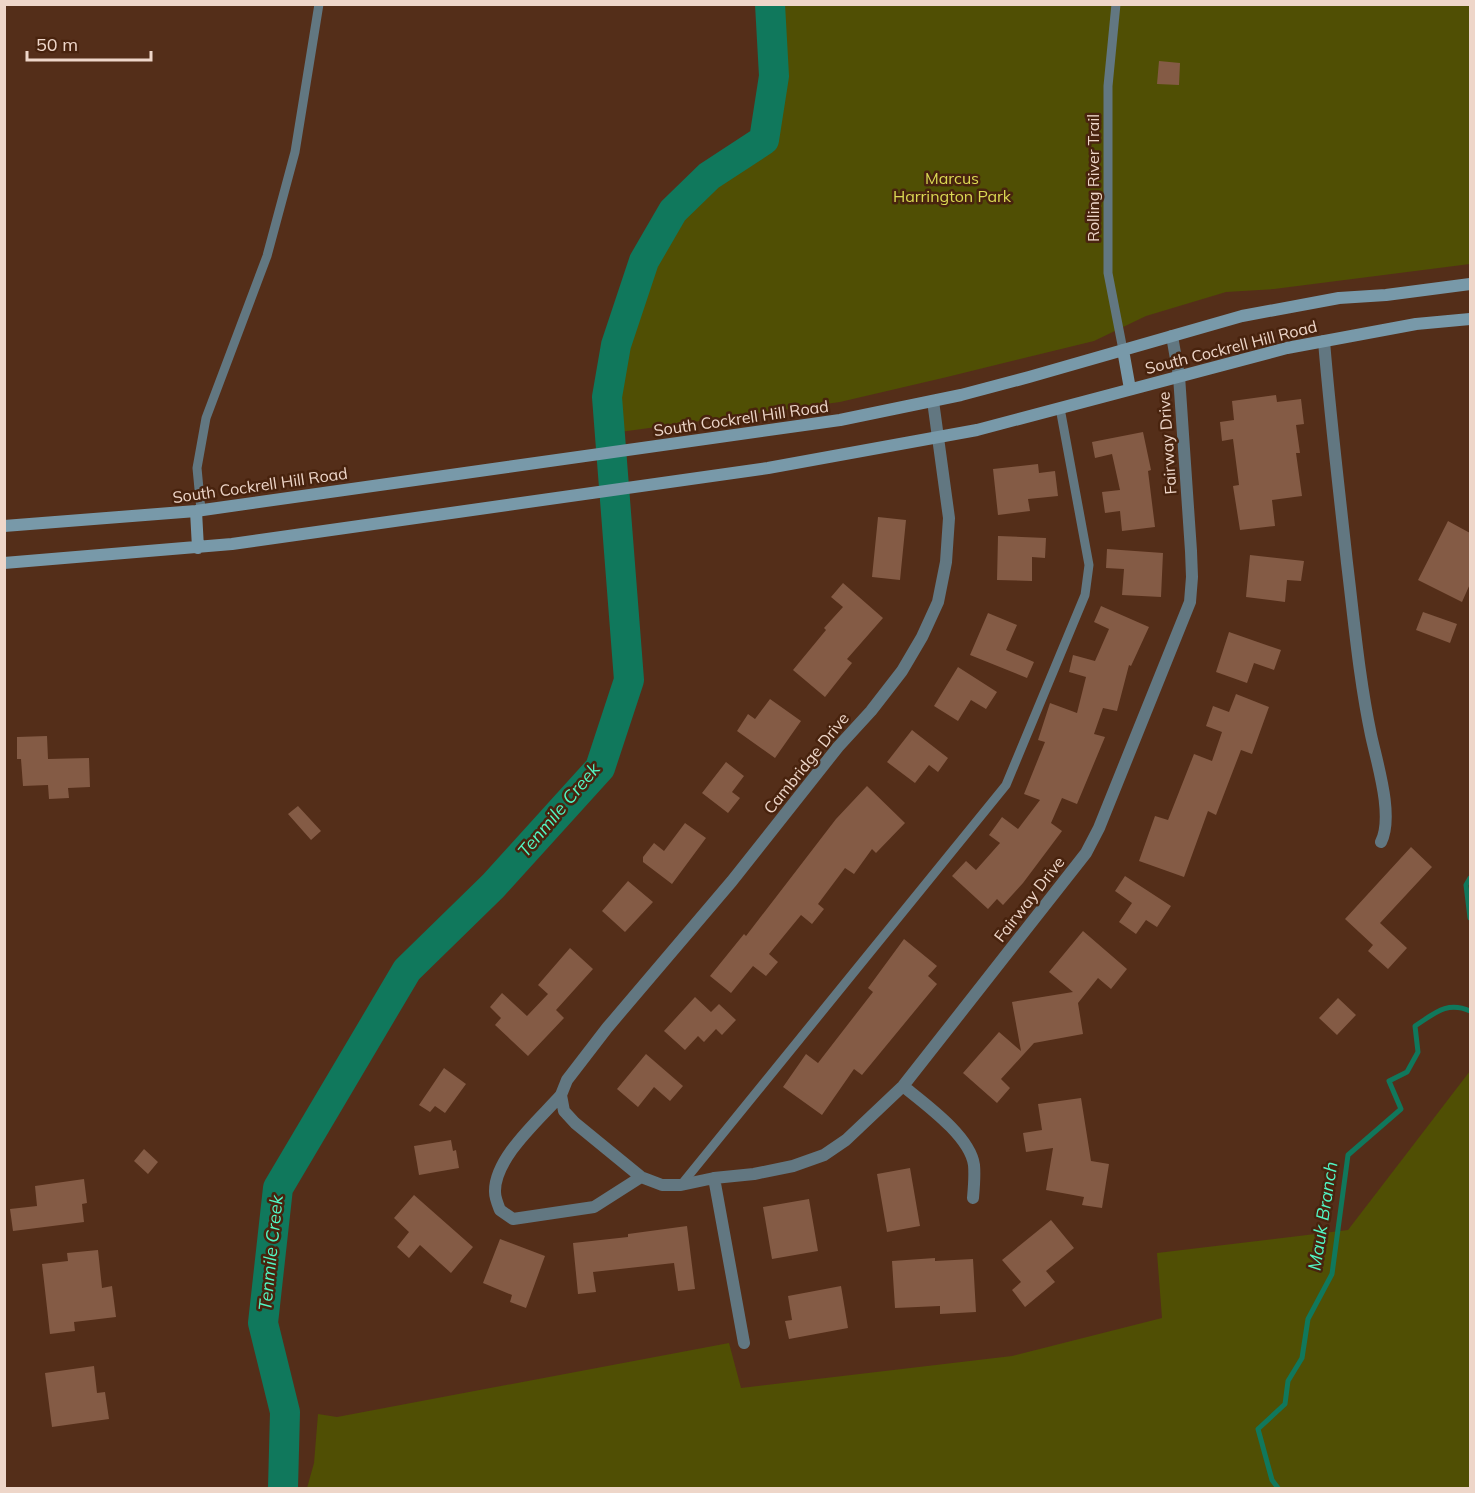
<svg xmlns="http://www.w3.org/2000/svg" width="1475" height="1493" font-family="Mulish,sans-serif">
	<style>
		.green { fill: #504f04 }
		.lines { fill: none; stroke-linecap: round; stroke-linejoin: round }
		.stream { stroke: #10785c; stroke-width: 5 }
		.river { stroke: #10785c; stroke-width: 30 }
		.building { fill: #845b45 }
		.lane { stroke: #627781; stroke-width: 9 }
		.street { stroke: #627781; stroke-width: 12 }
		.secondary { stroke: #7899a9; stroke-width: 12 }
		.labels { text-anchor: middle; stroke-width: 5; stroke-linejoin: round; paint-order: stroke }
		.park-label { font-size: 16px; fill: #dbd953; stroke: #48230e }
		.street-label { font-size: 16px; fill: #eed6c9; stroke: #48230e }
		.water-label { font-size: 18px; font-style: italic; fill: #52f6c4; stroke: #48230e }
	</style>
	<rect width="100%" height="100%" fill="#542e19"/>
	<path class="green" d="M 783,5 L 1470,5 L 1470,264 L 1274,289 L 1226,292 L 1146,316 L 1094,341 L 947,377 L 840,402 L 620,432 L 618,392 L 650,266 L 676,218 L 712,187 L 771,146 L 783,78 Z
		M 1470,1071 L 1470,1488 L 307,1488 L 314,1463 L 318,1414 L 337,1417 L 729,1343 L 741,1388 L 1012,1356 L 1162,1318 L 1157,1253 L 1348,1230 Z"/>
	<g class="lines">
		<path class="stream" d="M 1470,878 L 1466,885 L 1470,918
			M 1278,1488 L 1272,1480 L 1258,1429 L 1285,1404 L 1288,1381 L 1302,1358 L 1308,1319 L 1332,1274 L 1348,1155 L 1401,1109 L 1389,1081 L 1407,1072 L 1418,1052 L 1415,1026 C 1435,1013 1447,1001 1470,1011"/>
		<path class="river" d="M 283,1488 L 285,1412 L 263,1323 L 278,1188 L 407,970 L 493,886 L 600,768 L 629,680 L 607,397 L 616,345 L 644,261 L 673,211 L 709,176 L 764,140 L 774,76 L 770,4"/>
	</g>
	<path class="building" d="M 1159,61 L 1180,63 L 1179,85 L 1157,84 Z
		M 1276,395 L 1277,402 L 1301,399 L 1304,424 L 1296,425 L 1300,453 L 1296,453 L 1302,496 L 1272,500 L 1275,526 L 1240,530 L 1233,486 L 1239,485 L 1233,439 L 1222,441 L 1220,422 L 1234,420 L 1232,401 Z
		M 1143,432 L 1151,470 L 1148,471 L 1155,527 L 1122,531 L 1120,511 L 1105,513 L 1102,492 L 1120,490 L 1112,454 L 1095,458 L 1092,442 Z
		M 1038,464 L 1039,473 L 1055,471 L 1058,496 L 1028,499 L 1030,511 L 998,515 L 993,469 Z
		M 878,517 L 906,520 L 900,580 L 872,577 Z
		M 1448,521 L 1470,533 L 1470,584 L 1462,602 L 1418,580 Z
		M 998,536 L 1046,538 L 1045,558 L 1032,557 L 1032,581 L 997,580 Z
		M 1107,549 L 1163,553 L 1161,597 L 1122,595 L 1124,569 L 1106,568 Z
		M 1250,555 L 1304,561 L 1301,581 L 1287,580 L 1285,602 L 1246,597 Z
		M 843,583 L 883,618 L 847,659 L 852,663 L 825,697 L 793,670 L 826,630 L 824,628 L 843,607 L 831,597 Z
		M 1101,606 L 1149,627 L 1131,666 L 1129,665 L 1117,711 L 1103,708 L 1094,734 L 1105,737 L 1077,804 L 1062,798 L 1051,823 L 1062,831 L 1023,883 L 1003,905 L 997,899 L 988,909 L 952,876 L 966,861 L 976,870 L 1000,843 L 989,835 L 1002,817 L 1018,829 L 1040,800 L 1024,794 L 1045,742 L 1038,740 L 1050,703 L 1077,713 L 1086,677 L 1069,672 L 1073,655 L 1095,661 L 1109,629 L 1094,622 Z
		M 1423,612 L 1457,624 L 1450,643 L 1416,630 Z
		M 988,613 L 1017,625 L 1006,650 L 1034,662 L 1027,678 L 970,655 Z
		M 1229,632 L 1281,650 L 1274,670 L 1254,663 L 1247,683 L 1216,672 Z
		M 958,667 L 997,692 L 986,709 L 971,700 L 958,721 L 934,706 Z
		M 1236,694 L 1269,707 L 1252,754 L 1241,750 L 1216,815 L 1208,811 L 1184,877 L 1139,861 L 1155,816 L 1168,820 L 1194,754 L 1212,761 L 1222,732 L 1206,726 L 1213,706 L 1229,712 Z
		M 770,699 L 801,721 L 775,758 L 737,731 L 748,714 L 755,719 Z
		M 912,730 L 948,758 L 938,772 L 929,765 L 915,783 L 887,762 Z
		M 47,736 L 48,759 L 89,758 L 90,787 L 68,788 L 69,798 L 49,799 L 48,785 L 23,786 L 21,759 L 17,759 L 17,737 Z
		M 726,762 L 744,776 L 732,792 L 740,798 L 728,813 L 702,793 Z
		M 867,786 L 905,823 L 876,853 L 872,849 L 854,874 L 845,868 L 818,904 L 824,909 L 812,924 L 801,915 L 769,954 L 778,962 L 766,976 L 753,966 L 731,993 L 710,976 L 744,934 L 746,936 L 836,819 Z
		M 298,806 L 321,831 L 311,840 L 288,814 Z
		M 685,823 L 706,838 L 672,884 L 643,862 L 643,857 L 654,843 L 664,851 Z
		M 1411,847 L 1432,867 L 1380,923 L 1407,948 L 1388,969 L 1368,951 L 1373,945 L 1345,919 Z
		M 1125,876 L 1171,906 L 1157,927 L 1146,920 L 1136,934 L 1119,922 L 1132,903 L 1115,891 Z
		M 628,881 L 653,902 L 625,932 L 602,911 Z
		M 1083,931 L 1127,969 L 1111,989 L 1098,978 L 1078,1003 L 1083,1034 L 1034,1043 L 1001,1079 L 1010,1088 L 997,1103 L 963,1073 L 999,1032 L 1021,1051 L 1012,1002 L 1073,992 L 1049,972 Z
		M 904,939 L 937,966 L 928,976 L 937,984 L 862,1075 L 854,1069 L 822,1115 L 783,1087 L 806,1054 L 818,1063 L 873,992 L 868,988 Z
		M 570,948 L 593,969 L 556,1010 L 564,1018 L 528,1056 L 495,1025 L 501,1018 L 490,1007 L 502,993 L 527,1016 L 548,994 L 538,985 Z
		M 695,997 L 711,1012 L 719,1004 L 736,1020 L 722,1035 L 716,1029 L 704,1042 L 698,1036 L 685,1050 L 664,1031 Z
		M 1338,998 L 1356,1015 L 1337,1035 L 1319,1018 Z
		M 646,1054 L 683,1086 L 670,1101 L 654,1087 L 638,1107 L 617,1089 Z
		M 444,1068 L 466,1084 L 445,1113 L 435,1106 L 430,1112 L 419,1105 Z
		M 1081,1098 L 1091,1161 L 1109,1164 L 1102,1208 L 1082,1205 L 1084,1197 L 1046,1190 L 1053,1148 L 1026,1152 L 1023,1133 L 1042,1130 L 1038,1104 Z
		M 451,1140 L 453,1151 L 456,1150 L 459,1168 L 419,1175 L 414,1146 Z
		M 144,1149 L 158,1162 L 148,1174 L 134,1161 Z
		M 910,1168 L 920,1226 L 887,1232 L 877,1174 Z
		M 84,1179 L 87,1203 L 82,1204 L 84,1222 L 13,1231 L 10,1209 L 37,1206 L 35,1186 Z
		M 414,1195 L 473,1247 L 451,1273 L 420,1245 L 409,1258 L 397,1247 L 409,1232 L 394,1218 Z
		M 809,1199 L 818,1251 L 772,1259 L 763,1207 Z
		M 1051,1220 L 1074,1248 L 1046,1271 L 1055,1282 L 1025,1307 L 1012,1290 L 1021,1282 L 1002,1260 Z
		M 687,1226 L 695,1289 L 678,1291 L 674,1263 L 593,1272 L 596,1292 L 578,1294 L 573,1243 L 628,1237 L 628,1234 Z
		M 500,1239 L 545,1256 L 526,1308 L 510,1302 L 512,1295 L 483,1283 Z
		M 98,1250 L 102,1288 L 112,1286 L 116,1317 L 74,1322 L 75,1331 L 50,1334 L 42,1264 L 68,1261 L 67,1253 Z
		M 935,1258 L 935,1261 L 973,1259 L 976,1312 L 940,1314 L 940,1306 L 895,1308 L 892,1261 Z
		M 841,1286 L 848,1328 L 789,1339 L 785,1321 L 792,1320 L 788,1296 Z
		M 94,1366 L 97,1393 L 105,1392 L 109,1419 L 52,1427 L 45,1373 Z"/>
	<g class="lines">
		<path class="lane" d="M 1116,4 L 1108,86 L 1108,273 L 1123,350
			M 201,510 L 197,468 L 206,418 L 267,256 L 295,152 L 319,4
			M 681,1185 L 1006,785 L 1085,595 L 1089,565 L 1060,408"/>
		<path class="street" d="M 1324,341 C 1330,415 1339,489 1347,563 C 1354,620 1359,678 1371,735 C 1377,763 1394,816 1381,842
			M 933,401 L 949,518 L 946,562 L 938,602 L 922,637 L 902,671 L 871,711 L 838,747 L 732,881 L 607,1028 L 567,1080 L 561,1095 L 564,1111 L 575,1123 L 641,1177 L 662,1185 L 681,1185 L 714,1178 L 754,1174 L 793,1166 L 824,1155 L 846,1140 L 903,1086 L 1086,853 L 1099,828 L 1190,602 L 1192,577 L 1191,551 L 1179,376 L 1172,336
			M 903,1086 C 925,1104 970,1136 974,1165 C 975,1176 974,1187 973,1198
			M 561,1095 C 540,1119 494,1158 495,1192 C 495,1198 498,1205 500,1210 L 513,1219 L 594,1207 L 641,1177
			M 714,1178 L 744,1343"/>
		<path class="secondary" d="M 1123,350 L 1130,389
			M 196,511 L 198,548
			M 4,526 L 196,511 L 840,420 L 961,395 L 1029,377 L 1242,316 L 1339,298 L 1386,295 L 1470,284
			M 4,563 L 232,544 L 768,468 L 977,430 L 1287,348 L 1416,324 L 1470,319"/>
	</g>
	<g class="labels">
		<g class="park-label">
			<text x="952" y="184">Marcus<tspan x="952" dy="18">Harrington Park</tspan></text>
		</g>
		<g class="street-label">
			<text transform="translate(1093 178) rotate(-90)" y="6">Rolling River Trail</text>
			<text transform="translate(1231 347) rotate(-14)" y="6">South Cockrell Hill Road</text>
			<text transform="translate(741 418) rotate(-8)" y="6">South Cockrell Hill Road</text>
			<text transform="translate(1167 443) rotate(-94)" y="6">Fairway Drive</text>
			<text transform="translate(260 485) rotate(-8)" y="6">South Cockrell Hill Road</text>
			<text transform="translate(806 763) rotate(-51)" y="6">Cambridge Drive</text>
			<text transform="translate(1029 899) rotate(-52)" y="6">Fairway Drive</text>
		</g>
		<g class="water-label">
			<text transform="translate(559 810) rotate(-50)" y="6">Tenmile Creek</text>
			<text transform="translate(1323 1216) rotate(-81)" y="6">Mauk Branch</text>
			<text transform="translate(271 1253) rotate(-84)" y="6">Tenmile Creek</text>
		</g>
	</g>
	<rect width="1475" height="1493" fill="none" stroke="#eed6c9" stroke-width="12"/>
	<path d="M27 51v9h124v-9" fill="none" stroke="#eed6c9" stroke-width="3"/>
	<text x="36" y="51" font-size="18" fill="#eed6c9" stroke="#48230e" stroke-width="4.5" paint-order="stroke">50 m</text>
</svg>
